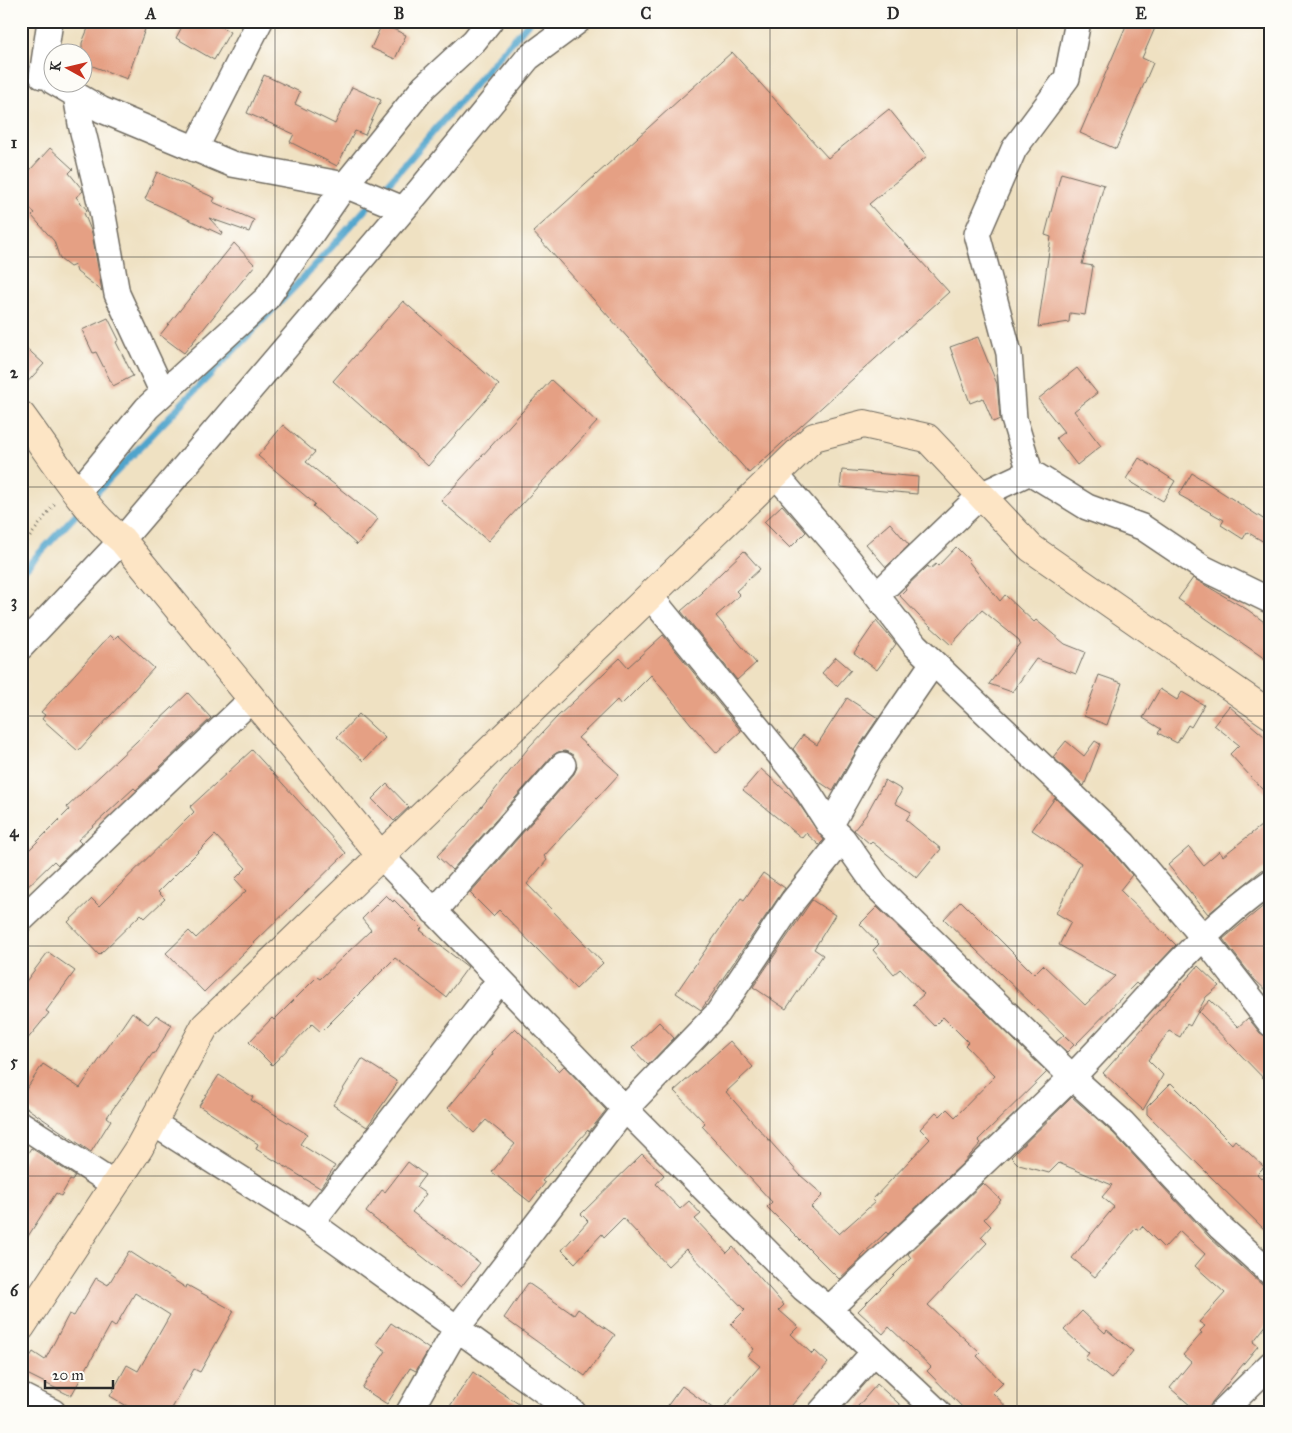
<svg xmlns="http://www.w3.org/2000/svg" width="1292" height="1433" viewBox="0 0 1292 1433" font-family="'IM FELL Great Primer',serif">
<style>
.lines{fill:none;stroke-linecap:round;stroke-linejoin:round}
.stream{stroke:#50a4cc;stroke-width:7}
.building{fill:#e5a084}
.street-casing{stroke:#706b60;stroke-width:28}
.secondary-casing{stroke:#706b60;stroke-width:30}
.path{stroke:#706b60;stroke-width:3;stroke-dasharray:1 4;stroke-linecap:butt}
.street{stroke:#fff;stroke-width:25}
.secondary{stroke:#fde5c5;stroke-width:28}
.grid{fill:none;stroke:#2b2b2b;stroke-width:1;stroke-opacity:0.55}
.neatline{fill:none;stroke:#2b2b2b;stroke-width:2}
.grid-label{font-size:16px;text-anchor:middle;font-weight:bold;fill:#2b2b2b}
</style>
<rect width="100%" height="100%" fill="#fdfcf7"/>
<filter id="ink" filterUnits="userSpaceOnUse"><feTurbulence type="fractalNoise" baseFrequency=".02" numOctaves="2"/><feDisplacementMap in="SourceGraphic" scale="10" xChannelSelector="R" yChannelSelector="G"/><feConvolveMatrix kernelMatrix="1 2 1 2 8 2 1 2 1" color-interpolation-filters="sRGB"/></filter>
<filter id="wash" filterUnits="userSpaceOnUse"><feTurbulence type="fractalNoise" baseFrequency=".0096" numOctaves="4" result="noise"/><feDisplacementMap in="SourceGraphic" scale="20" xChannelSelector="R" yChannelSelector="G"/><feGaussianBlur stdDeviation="1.12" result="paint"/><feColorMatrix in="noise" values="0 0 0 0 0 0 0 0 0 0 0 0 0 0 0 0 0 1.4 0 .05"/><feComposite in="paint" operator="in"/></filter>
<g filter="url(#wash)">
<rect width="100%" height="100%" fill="#efe1c2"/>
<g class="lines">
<path class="stream" d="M379,194L530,21
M90,499L309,272L372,202
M21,573L83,507"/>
</g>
<g id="blocks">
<path class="building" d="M91,21H148L127,79L82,62V43Z
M185,21H212L230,32L214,60L176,38Z
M1128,21H1158L1142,58L1153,63L1116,149L1080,133Z
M382,24L406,35L395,59L371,48Z
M732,52L828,158L889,109L927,156L869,204L949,292L749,473L533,232Z
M264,75L300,92L295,104L335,124L352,87L381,100L365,135L355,131L337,166L290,142L294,134L247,113Z
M50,148L73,169L69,173L82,189L83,191L76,197L87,210L84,213L92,233L102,291L77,272L75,265L70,267L60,259L54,241L32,216L35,213L21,201V180Z
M157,172L215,198L213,202L254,220L249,232L209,218L223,233L222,235L145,199Z
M1061,173L1104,185L1082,264L1093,266L1085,315L1070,313L1069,322L1038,327L1051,237L1045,235Z
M234,243L255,265L184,353L160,335Z
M403,301L499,385L428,466L333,381Z
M108,318L119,340L116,342L133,376L113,386L96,352L93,353L82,330Z
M978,337L997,384L1000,419L993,422L983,398L970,403L950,347Z
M21,343L44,364L21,389Z
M1077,368L1097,393L1074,411L1101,446L1077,465L1056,438L1064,432L1038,399Z
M551,380L597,422L488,541L441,501Z
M283,425L315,452L306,462L378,519L357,545L313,506L315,504L258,456Z
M1139,458L1175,481L1163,501L1126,479Z
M842,470L918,477L917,494L840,487Z
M1192,473L1271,524V546L1247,532L1243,539L1221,525L1224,520L1179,495Z
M782,505L806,532L790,548L764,522Z
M890,523L909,545L886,567L866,544Z
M956,547L970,561L969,562L1000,601L1005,595L1034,622L1036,620L1065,644L1085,652L1076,674L1036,659L1012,692L989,684L1020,643L1019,640L982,610L951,645L919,616L900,596L906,590L905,588L928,566L930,569L936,564L938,566Z
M744,551L760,569L736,591L740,595L716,616L756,663L737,680L681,611L702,593L701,592Z
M1193,578L1248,610L1271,627V663L1178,599Z
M876,621L896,644L877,670L854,653Z
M110,635L114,639L118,635L154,668L78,751L42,719L45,715L41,712Z
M663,635L741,731L717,753L691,724L651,675L621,705L617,700L578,738L619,774L544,856L547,860L527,884L603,963L576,989L499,910L493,916L470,893L574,774L577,767L573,755L565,751L558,752L552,756L452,870L437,856L466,826L530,746L557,717L620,658L628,667Z
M836,657L851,670L837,686L822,673Z
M1099,675L1122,683L1107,725L1084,716Z
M1160,689L1177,700L1182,692L1204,705L1191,727L1188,725L1177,743L1158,733L1161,729L1143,718Z
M188,693L211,718L136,790L134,788L78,840L81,843L58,865L54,861L21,893V858L69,810L67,807Z
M847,698L878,718L858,748L833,791L818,781L793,749L803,735L817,745Z
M1229,706L1271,742V799L1230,754L1239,745L1214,725Z
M359,714L385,738L363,761L337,737Z
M1066,741L1084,756L1095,741L1100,744L1084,786L1053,757Z
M252,750L346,853L204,992L166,953L189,931L196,938L246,891L235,879L246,868L215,835L158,892L165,899L145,918L141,914L99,955L68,922L92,899L99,906L194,812L190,807Z
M761,769L797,801L824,840L819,845L806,833L802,838L743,790Z
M885,780L902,790L895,803L911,812L906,820L941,849L917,878L872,842L870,844L854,830L866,815Z
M387,784L409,807L394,821L372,799Z
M1055,798L1114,854L1132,875L1120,890L1176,945L1138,985L1136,983L1075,1045L1065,1036L1074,1045L1067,1052L1056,1042L1064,1035L944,919L961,901L1034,974L1043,965L1085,1005L1115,976L1059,945L1071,922L1056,913L1081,863L1032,830Z
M1271,818V868L1262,870L1208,914L1168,865L1189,847L1203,865L1219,851L1223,856Z
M763,873L785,888L701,1010L676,993L741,898L744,900Z
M386,895L393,902L394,900L422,928L420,930L468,967L446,997L395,958L321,1032L312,1024L272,1065L249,1042L272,1018L274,1020L317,977L320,979L371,930L362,919Z
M812,900L835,915L814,949L823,955L786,1009L753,987Z
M1271,900V995L1254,979L1223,939Z
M877,907L1047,1072L978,1140L981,1143L962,1164L888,1234L886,1232L861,1256L862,1258L839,1279L767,1207L772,1202L702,1126L705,1123L674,1091L730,1041L753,1067L726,1092L800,1175L823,1195L811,1207L839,1234L875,1202L872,1200L930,1139L920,1129L936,1112L940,1116L947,1109L955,1117L995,1076L965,1045L968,1042L943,1017L934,1026L913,1004L924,994L900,969L894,974L873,950L879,944L860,924Z
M48,952L75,971L46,1011L49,1013L21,1047V988Z
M1198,966L1219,986L1206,997L1190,1026L1187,1024L1180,1037L1169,1031L1148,1060L1163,1075L1143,1110L1103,1073Z
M1210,1000L1238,1027L1248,1018L1260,1033L1271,1038V1086L1199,1012Z
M132,1012L148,1024L156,1015L172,1025L154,1054L153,1053L107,1117L111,1120L91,1152L21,1104V1097L43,1064L80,1088Z
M659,1022L674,1038L648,1065L632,1048Z
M515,1028L559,1071L564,1066L606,1110L589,1132L588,1130L542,1181L545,1183L530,1202L492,1172L515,1144L486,1120L474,1133L448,1108L493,1054L492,1052Z
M362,1059L398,1082L367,1127L333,1105Z
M219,1075L253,1097L251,1100L307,1134L300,1144L335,1166L320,1188L256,1149L258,1144L199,1106Z
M1171,1083L1232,1144L1235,1140L1264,1167L1257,1174L1271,1188V1236L1147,1114V1107Z
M1072,1097L1113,1133L1210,1238L1261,1284L1271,1287V1319L1253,1342L1258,1346L1212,1402L1208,1412H1198L1170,1388L1191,1362L1183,1355L1202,1333L1200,1331L1205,1326L1199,1322L1225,1293L1195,1266L1205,1254L1180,1231L1164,1248L1142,1226L1139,1230L1136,1228L1095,1277L1072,1258L1114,1207L1102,1197L1112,1185L1059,1163L1049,1173L1019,1165L1011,1157Z
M31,1148L75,1176L72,1181L70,1180L61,1196L56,1193L21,1247V1164Z
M642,1154L664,1175L656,1184L680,1209L689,1201L701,1214L695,1219L727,1253L733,1247L784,1305L779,1310L798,1327L791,1334L812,1354L815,1351L828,1363L786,1412H720L760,1366L748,1356L754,1349L731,1324L745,1310L686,1249L668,1266L623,1218L604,1237L602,1234L575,1263L562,1250L588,1221L581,1214Z
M408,1162L425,1175L416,1187L426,1194L412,1212L480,1263L461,1287L366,1212L382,1190L385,1192Z
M983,1183L1001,1200L984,1219L991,1226L981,1237L987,1243L928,1305L980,1353L977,1356L1003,1383L993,1393L1011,1412H967L927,1371L931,1367L889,1327L883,1334L858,1311L911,1258L908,1254Z
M129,1251L186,1288L187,1285L234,1311L200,1372L194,1369L170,1412H137L110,1396L127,1365L138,1371L170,1315L135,1293L115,1327L111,1324L71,1396L21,1371L33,1352L45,1360L69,1314L74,1316L96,1278L108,1285Z
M528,1283L574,1315L578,1309L615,1335L585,1376L504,1318Z
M1082,1311L1105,1333L1107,1330L1133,1351L1111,1379L1085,1358L1089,1353L1064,1330Z
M391,1323L429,1349L416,1371L410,1368L387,1404L362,1388L386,1351L376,1344Z
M473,1372L499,1391L531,1412H446Z
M877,1384L908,1412H853Z
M682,1386L718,1412H663Z"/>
</g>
</g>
<g filter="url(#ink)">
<use href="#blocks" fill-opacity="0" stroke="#706b60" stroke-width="1"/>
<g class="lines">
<defs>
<path id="street" d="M42,76L50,21
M54,82L102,110L232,164L345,185L403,209
M76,95L81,124L102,210L117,294L163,393
M195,149L260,21
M1030,472L1014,419L1009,353L977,234L1014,149L1067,78L1078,21
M776,475L849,560L915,645L1124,844L1203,937L1271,1024
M78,492L147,408L267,298L345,185L424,87L474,41L490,21
M877,595L981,495L1030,472L1087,507L1142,527L1203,568L1271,601
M650,596L801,781L830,826L843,839L877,887L1072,1077L1123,1123L1220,1227L1271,1273
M21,647L122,540L420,190L528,58L578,21
M830,826L870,755L933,663
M381,856L625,1109L803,1288L829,1309L938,1412
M434,912L563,765
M21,920L252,699
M153,1123L311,1223L573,1412
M21,1124L115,1185
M311,1223L500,980
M829,1309C910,1232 992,1156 1071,1078C1137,1012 1193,935 1271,882
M21,1396L53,1412
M409,1412L457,1328L625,1109L718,1013L793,901L843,839
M821,1412L874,1352
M1222,1412L1271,1364"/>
<path id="secondary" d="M21,415C50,454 84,511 122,540L381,856
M21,1327L139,1148L205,1026L814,437L864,424L927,438L1031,548L1271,715"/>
</defs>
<use href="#street" class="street-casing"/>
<use href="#secondary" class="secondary-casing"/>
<path class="path" d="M21,549L55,503"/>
<use href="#street" class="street"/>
<use href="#secondary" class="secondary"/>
</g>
</g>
<path class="grid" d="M275,21V1412M522,21V1412M770,21V1412M1017,21V1412M21,257H1271M21,487H1271M21,716H1271M21,946H1271M21,1176H1271"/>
<rect width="1292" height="1433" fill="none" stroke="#fdfcf7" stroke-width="55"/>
<g transform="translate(68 68) rotate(278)"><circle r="24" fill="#fdfcf7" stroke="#a9a8a5"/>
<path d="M0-4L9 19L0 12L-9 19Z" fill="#c8321e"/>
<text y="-8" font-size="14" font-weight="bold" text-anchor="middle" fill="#2b2b2b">K</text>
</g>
<path d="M45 1380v8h68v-8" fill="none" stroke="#2b2b2b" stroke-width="2.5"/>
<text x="52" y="1380" font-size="15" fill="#2b2b2b" stroke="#fdfcf7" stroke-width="4" paint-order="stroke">20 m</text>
<rect x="28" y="28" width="1236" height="1378" class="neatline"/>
<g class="grid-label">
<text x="151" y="19">A</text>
<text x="399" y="19">B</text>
<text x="646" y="19">C</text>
<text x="893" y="19">D</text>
<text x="1141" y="19">E</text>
<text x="14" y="148">1</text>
<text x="14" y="378">2</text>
<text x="14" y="607">3</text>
<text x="14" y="837">4</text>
<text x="14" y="1067">5</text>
<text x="14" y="1296">6</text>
</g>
</svg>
